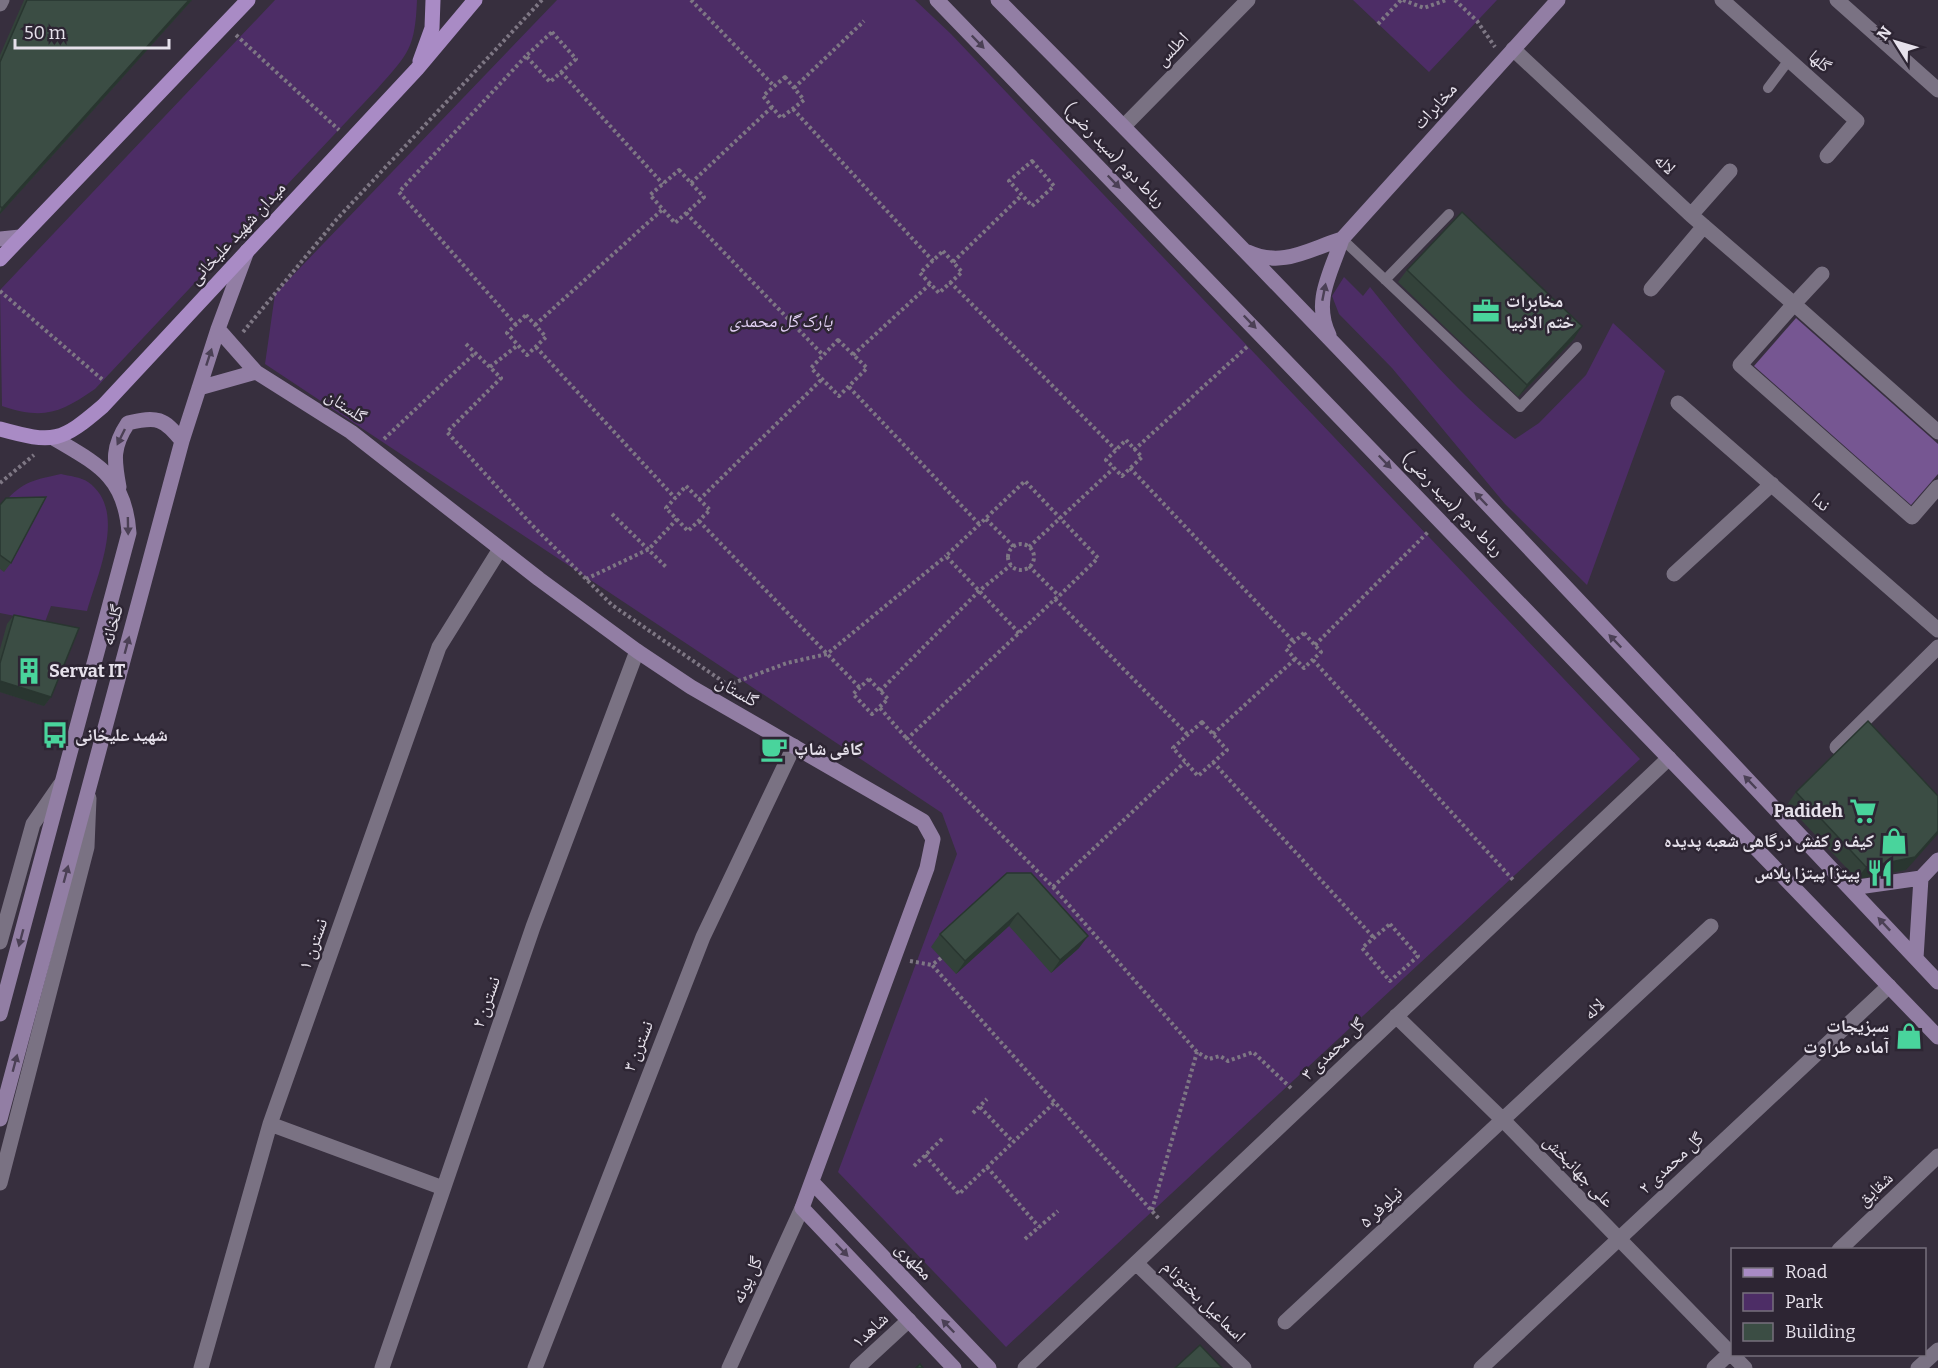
<svg xmlns="http://www.w3.org/2000/svg" width="1938" height="1368" viewBox="0 0 1938 1368" font-family="Bitter,'Noto Naskh Arabic',serif">
<style>
.green{fill:#4d2d66}
.forest{fill:#765692}
.lines{fill:none;stroke-linecap:round;stroke-linejoin:round}
.path{stroke:#7e7784;stroke-width:4;stroke-dasharray:3 3;stroke-linecap:butt}
.lane{stroke:#7a7283;stroke-width:10}
.street{stroke:#7a7283;stroke-width:15}
.secondary{stroke:#927ea4;stroke-width:15}
.primary{stroke:#a98bc5;stroke-width:15}
.wall{fill:#33423a}
.shaded-wall{fill:#293630}
.building{fill:#3b4d44;stroke:#293630;stroke-width:1.5}
.oneway{fill:#4b4055}
.labels{text-anchor:middle;dominant-baseline:central;stroke-width:5;stroke-linejoin:round;paint-order:stroke}
.street-label{font-size:18px;fill:#e6e1eb;stroke:#2d2533}
.poi-label{font-size:18px;font-weight:bold;fill:#e6e1eb;stroke:#2d2533;text-anchor:start}
.park-label{font-size:18px;font-style:italic;fill:#e2d0f4;stroke:#2d2533}
</style>
<rect width="100%" height="100%" fill="#372f3e"/>
<path class="green" d="M275,0H417C415,48 409,53 378,88L95,389C60,413 44,420 2,406L0,290Z
M557,0H915L951,34L1640,759L1006,1347L838,1172L957,854L942,813L265,364L275,294Z
M1353,0H1497L1429,72Z
M1344,277L1363,296L1370,287C1414,342 1460,396 1515,439L1539,423L1586,375L1613,323L1665,371L1587,585L1505,504L1392,368L1339,314L1332,296Z
M61,474C69,476 81,477 88,482C128,510 97,575 87,611L51,606L45,622L0,613V507C22,482 29,481 61,474Z"/>
<path class="forest" d="M1796,318L1938,444V474L1911,505L1754,366Z"/>
<g class="lines">
<path class="path" d="M691,0L774,86
M1403,0L1424,8L1446,0
M1455,0L1477,21L1495,47
M1378,24L1401,0
M552,32L576,59L550,82L526,56Z
M236,35L339,130
M561,72L663,184
M785,77L804,100L781,118L763,96Z
M794,88L864,21
M793,109L933,261
M1032,161L1054,186L1032,206L1009,181Z
M679,170L704,197L675,223L650,195Z
M691,183L772,107
M686,213L823,355
M943,251L962,272L939,293L920,273Z
M953,262L1022,195
M950,282L1116,450
M0,291L104,381
M526,315L546,337L527,355L507,333Z
M516,325L399,192L526,56
M535,325L663,209
M243,332L337,219L542,0
M838,340L867,368L839,396L811,368Z
M466,344L501,378L447,432L532,525L612,605L728,685L787,663L827,654L946,556
M536,347L675,498
M853,355L930,284
M490,367L518,345
M849,387L979,524
M384,439L475,353
M1126,440L1142,457L1122,476L1106,460Z
M1134,450L1249,345
M1130,468L1294,642
M0,483L34,455
M686,486L710,510L688,531L666,508Z
M699,500L822,379
M612,514L666,567
M986,519L1013,546
M699,521L860,688
M1008 557a13 13 0 1 1 26 0a13 13 0 1 1-26 0Z
M1029,547L1114,468
M1029,566L1059,596
M586,579L649,549L677,519
M1055,599L1188,735
M1019,633L946,556L1025,481L1098,558L1059,596L1055,599L907,739L1053,887L1197,1052L1209,1059L1220,1056L1228,1061L1253,1052L1293,1090
M1304,633L1321,652L1304,668L1286,649Z
M1315,645L1429,531
M1313,660L1514,881
M869,679L888,699L872,714L853,694Z
M880,691L979,591L1011,565
M880,708L907,739
M1202,722L1227,750L1198,776L1173,748Z
M1213,734L1295,659
M1213,762L1374,938
M1053,887L1185,762
M1390,924L1418,956L1390,981L1362,948Z
M941,958L932,965L1160,1220
M910,961L932,965
M980,1107L1013,1142
M973,1113L987,1099
M925,1155L959,1194L1055,1102
M914,1166L944,1137
M987,1167L1039,1227
M1152,1210L1197,1052
M1025,1239L1058,1211"/>
<path class="lane" d="M1768,88L1789,60
M1342,239L1520,407L1577,347
M1385,280L1449,214"/>
<path class="street" d="M1722,0L1857,121L1827,156
M1837,0L1938,90
M0,4L2,0
M1513,49L1691,215L1794,304L1822,274
M1124,126L1248,0
M1691,215L1730,171
M1651,289L1704,226
M1678,403L1938,630
M1938,432L1794,304L1740,365L1912,517L1938,487
M1674,574L1772,484
M1837,747L1938,647
M0,942L33,824L60,785
M1396,1016L1504,1121L1745,1368
M270,1124L443,1188
M0,1183L87,847L89,798
M1839,1250L1938,1156
M1136,1263L1244,1368
M1285,1322L1711,926
M201,1368L270,1124L439,647L500,549
M382,1368L533,927L637,651
M535,1368L703,937L794,746
M729,1368L802,1208
M857,1368L909,1320
M1025,1368L1669,758
M1481,1368L1889,986
M1714,1368L1732,1351
M1918,1368L1938,1350"/>
<path class="secondary" d="M937,0L1938,1037
M998,0C1318,320 1627,652 1938,982
M0,239L20,237
M1248,252C1283,268 1309,249 1342,239
M218,329L256,372L351,432L539,579L637,651L691,687L923,821L933,839L927,868L802,1208L954,1368
M1329,335C1312,301 1332,271 1342,239L1558,0
M199,388L256,372
M119,487C114,460 112,447 128,423C157,416 164,418 182,441
M1921,878L1938,860
M1851,888L1921,878
M1916,958L1921,878
M0,1014L129,533C125,477 99,465 55,439
M0,1119L182,441L218,329L247,251
M812,1182L989,1368"/>
<path class="primary" d="M420,61L432,28L433,0
M0,259L248,0
M0,429C54,444 61,442 103,406L417,69L475,0"/>
</g>
<path class="wall" d="M24,0H192L0,214V55Z
M1407,270L1574,339L1518,397L1398,282Z
M0,505L11,563L4,572L0,569Z
M14,615L51,697L44,706L0,692V649L7,624Z
M1796,792L1906,870L1857,879L1787,805Z
M1007,873L1079,948L1051,973L1009,926L956,974L931,947L940,934Z"/>
<path class="shaded-wall" d="M189,0H192L0,214V212L2,208Z
M1582,326L1574,339L1518,397L1527,385Z
M0,681L51,697L44,706L0,692Z
M1938,831V834L1906,870L1857,879L1866,867Z
M1018,913L1009,926L956,974L965,961Z
M1088,936L1079,948L1051,973L1060,960Z"/>
<path class="building" d="M27,0H189L2,208L0,206V62Z
M1462,212L1582,326L1527,385L1407,270Z
M46,497L11,563L0,555V505L6,498Z
M14,615L79,628L51,697L0,681V663Z
M1868,721L1938,796V831L1915,857L1866,867L1796,792Z
M1007,873H1031L1088,936L1060,960L1018,913L965,961L940,934Z
M1200,1345L1222,1368H1175Z
M920,1364L923,1368H916Z"/>
<defs><path id="oneway-solid" d="M-6-.8H1V-3.2L6.5 0L1 3.2V.8H-6Z" transform="scale(1.5)"/></defs>
<g class="oneway">
<use href="#oneway-solid" transform="translate(978 42) rotate(46)"/>
<use href="#oneway-solid" transform="translate(1114 182) rotate(46)"/>
<use href="#oneway-solid" transform="translate(1324 292) rotate(-79)"/>
<use href="#oneway-solid" transform="translate(1250 322) rotate(46)"/>
<use href="#oneway-solid" transform="translate(209 357) rotate(-72)"/>
<use href="#oneway-solid" transform="translate(121 437) rotate(116)"/>
<use href="#oneway-solid" transform="translate(1385 462) rotate(46)"/>
<use href="#oneway-solid" transform="translate(1481 499) rotate(-134)"/>
<use href="#oneway-solid" transform="translate(128 526) rotate(89)"/>
<use href="#oneway-solid" transform="translate(1615 641) rotate(-134)"/>
<use href="#oneway-solid" transform="translate(127 645) rotate(-75)"/>
<use href="#oneway-solid" transform="translate(1750 782) rotate(-134)"/>
<use href="#oneway-solid" transform="translate(66 874) rotate(-75)"/>
<use href="#oneway-solid" transform="translate(1884 924) rotate(-133)"/>
<use href="#oneway-solid" transform="translate(21 938) rotate(105)"/>
<use href="#oneway-solid" transform="translate(15 1063) rotate(-75)"/>
<use href="#oneway-solid" transform="translate(842 1250) rotate(46)"/>
<use href="#oneway-solid" transform="translate(948 1326) rotate(-134)"/>
</g>
<defs>
<symbol id="office-bare" viewBox="-9 -9 18 18"><path d="M-6-3h4V-5.5h4V-3h4V5H-6ZM-1-4.5V-3h2v-1.5ZM-6 0V1H6V0Z" fill="#49d49c" stroke="#2d2533" stroke-width="2.5" paint-order="stroke"/></symbol>
<symbol id="building-bare" viewBox="-9 -9 18 18"><path d="M-4-6H4V6H1V3H-1V6H-4ZM-2.5-4.3h1.7v1.8h-1.7ZM.8-4.3h1.7v1.8H.8ZM-2.5-1h1.7V.8h-1.7ZM.8-1h1.7V.8H.8Z" fill="#49d49c" stroke="#2d2533" stroke-width="2.5" paint-order="stroke"/></symbol>
<symbol id="bus-bare" viewBox="-9 -9 18 18"><path d="M-5-6H5V4H4V6H2V4H-2V6H-4V4H-5ZM-3.5-4V0h7V-4ZM-3.5 1.2v1.5H-2V1.2ZM2 1.2v1.5H3.5V1.2Z" fill="#49d49c" stroke="#2d2533" stroke-width="2.5" paint-order="stroke"/></symbol>
<symbol id="cafe-bare" viewBox="-9 -9 18 18"><path d="M-5.5-4.5H6V0H3Q3 3.5 0 3.5H-2.5Q-5.5 3.5-5.5 0ZM3-3.2v2h1.7v-2ZM-6 4.5H4V6H-6Z" fill="#49d49c" stroke="#2d2533" stroke-width="2.5" paint-order="stroke"/></symbol>
<symbol id="supermarket-bare" viewBox="-9 -9 18 18"><path d="M-6-5.5h2.5l.6 2H6L4.5 2H-2.5L-4.4-4H-6ZM-1.5 3.2a1.3 1.3 0 1 0 .1 0ZM3 3.2a1.3 1.3 0 1 0 .1 0Z" fill="#49d49c" stroke="#2d2533" stroke-width="2.5" paint-order="stroke"/></symbol>
<symbol id="shop-bare" viewBox="-9 -9 18 18"><path d="M-5-2.5h2.3a2.7 3.5 0 0 1 5.4 0H5L5.5 6h-11ZM-1.5-2.5h3a1.5 2.3 0 0 0-3 0Z" fill="#49d49c" stroke="#2d2533" stroke-width="2.5" paint-order="stroke"/></symbol>
<symbol id="restaurant-bare" viewBox="-9 -9 18 18"><path d="M-5-6h1v4h1v-4h1v4h1v-4h1v5L-1.5 .5V6h-2V.5L-5-1ZM5-6V6H3V1.5H1.5Q1.5-4 5-6Z" fill="#49d49c" stroke="#2d2533" stroke-width="2.5" paint-order="stroke"/></symbol>
</defs>
<g fill-rule="evenodd">
<use href="#office-bare" x="1467" y="292" width="38" height="38"/>
<use href="#building-bare" x="10" y="652" width="38" height="38"/>
<use href="#bus-bare" x="36" y="716" width="38" height="38"/>
<use href="#cafe-bare" x="755" y="730" width="38" height="38"/>
<use href="#supermarket-bare" x="1844" y="792" width="38" height="38"/>
<use href="#shop-bare" x="1875" y="822" width="38" height="38"/>
<use href="#restaurant-bare" x="1861" y="854" width="38" height="38"/>
<use href="#shop-bare" x="1890" y="1017" width="38" height="38"/>
</g>
<g class="labels">
<g class="street-label">
<text transform="translate(1172 49) rotate(-46)">اطلس</text>
<text transform="translate(1820 61) rotate(42)">گلها</text>
<text transform="translate(1435 106) rotate(-48)">مخابرات</text>
<text transform="translate(1115 155) rotate(46)">رباط دوم (سید رضی)</text>
<text transform="translate(1665 164) rotate(43)">لاله</text>
<text transform="translate(237 233) rotate(-47)">میدان شهید علیخانی</text>
<text transform="translate(346 406) rotate(34)">گلستان</text>
<text transform="translate(1821 502) rotate(41)">ندا</text>
<text transform="translate(1453 504) rotate(46)">رباط دوم (سید رضی)</text>
<text transform="translate(112 625) rotate(-75)">گلخانه</text>
<text transform="translate(737 691) rotate(30)">گلستان</text>
<text transform="translate(313 944) rotate(-70)">نسترن ۱</text>
<text transform="translate(486 1002) rotate(-71)">نسترن ۲</text>
<text transform="translate(1594 1009) rotate(-43)">لاله</text>
<text transform="translate(638 1046) rotate(-68)">نسترن ۳</text>
<text transform="translate(1333 1049) rotate(-44)">گل محمدی ۳</text>
<text transform="translate(1671 1163) rotate(-43)">گل محمدی ۲</text>
<text transform="translate(1579 1171) rotate(46)">علی جهانبخش</text>
<text transform="translate(1875 1189) rotate(-43)">شقایق</text>
<text transform="translate(1381 1207) rotate(-43)">نیلوفر ۵</text>
<text transform="translate(914 1261) rotate(46)">مطهری</text>
<text transform="translate(747 1280) rotate(-65)">گل پونه</text>
<text transform="translate(1204 1301) rotate(44)">اسماعیل بختونام</text>
<text transform="translate(870 1330) rotate(-43)">شاهد۱</text>
</g>
<g class="poi-label">
<text x="1506" y="301">مخابرات<tspan x="1506" dy="21">ختم الانبیا</tspan></text>
<text x="49" y="671">Servat IT</text>
<text x="75" y="735">شهید علیخانی</text>
<text x="794" y="749">کافی شاپ</text>
<text x="1843" y="811" text-anchor="end">Padideh</text>
<text x="1874" y="841" text-anchor="end">کیف و کفش درگاهی شعبه پدیده</text>
<text x="1860" y="873" text-anchor="end">پیتزا پیتزا پلاس</text>
<text x="1889" y="1026" text-anchor="end">سبزیجات<tspan x="1889" dy="21">آماده طراوت</tspan></text>
</g>
<g class="park-label">
<text x="781" y="321">پارک گل محمدی</text>
</g>
</g>
<rect x="1731" y="1248" width="195" height="108" fill="#2d2533" stroke="#77707d" stroke-width="1.5"/>
<rect x="1743" y="1268" width="30" height="9" fill="#a98bc5" stroke="#77707d" stroke-width="1.5"/>
<text x="1785" y="1278" font-size="18" fill="#e6e1eb">Road</text>
<rect x="1743" y="1293" width="30" height="18" fill="#4d2d66" stroke="#77707d" stroke-width="1.5"/>
<text x="1785" y="1308" font-size="18" fill="#e6e1eb">Park</text>
<rect x="1743" y="1323" width="30" height="18" fill="#3b4d44" stroke="#77707d" stroke-width="1.5"/>
<text x="1785" y="1338" font-size="18" fill="#e6e1eb">Building</text>
<g transform="translate(1896 42) rotate(307)" stroke="#2d2533" stroke-width="4.5" paint-order="stroke">
<path d="M0-4.5L10 22L0 15L-10 22Z" fill="#e6e1eb"/>
<text y="-9" font-size="16" font-weight="bold" text-anchor="middle" fill="#e6e1eb">N</text>
</g>
<path d="M15 39v9h154v-9" fill="none" stroke="#e6e1eb" stroke-width="3"/>
<text x="24" y="39" font-size="18" fill="#e6e1eb" stroke="#2d2533" stroke-width="4.5" paint-order="stroke">50 m</text>
</svg>
